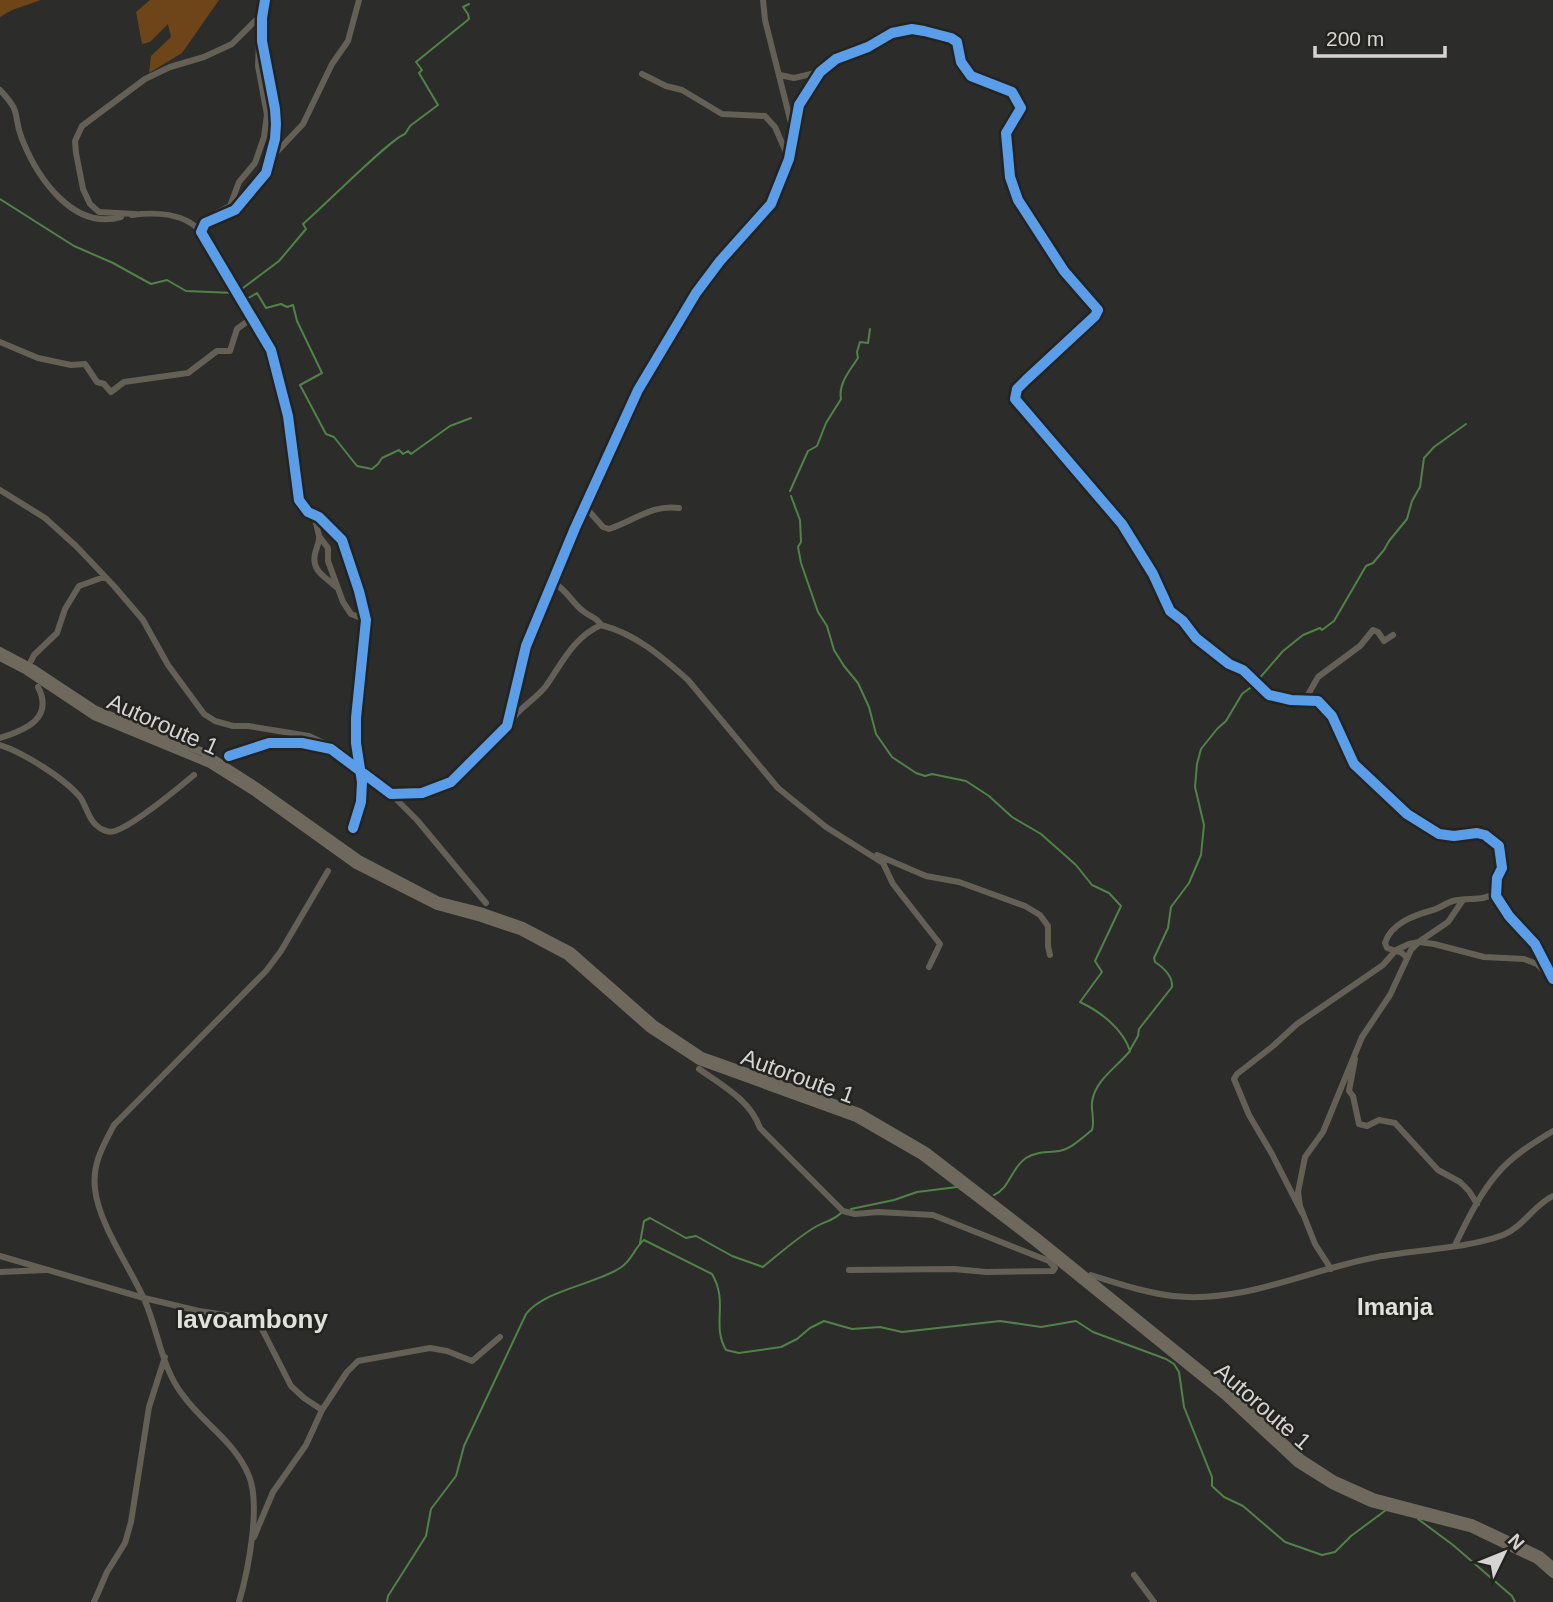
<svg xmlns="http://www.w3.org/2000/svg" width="1553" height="1602" viewBox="0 0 1553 1602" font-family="Arial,sans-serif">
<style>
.forest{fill:#6e4518}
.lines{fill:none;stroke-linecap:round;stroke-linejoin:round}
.stream{stroke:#4f8347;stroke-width:2}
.minor{stroke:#656056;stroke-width:6}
.major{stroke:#6f695d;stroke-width:8}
.cycleway-casing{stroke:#232320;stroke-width:15}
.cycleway{stroke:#5a9eea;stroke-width:10}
.labels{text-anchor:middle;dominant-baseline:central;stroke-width:5;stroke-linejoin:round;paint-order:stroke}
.street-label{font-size:23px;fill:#d5d4d2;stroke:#232320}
.neighbourhood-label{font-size:24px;font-weight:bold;fill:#e1e1dc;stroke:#232320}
.quarter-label{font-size:26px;font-weight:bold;fill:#e1e1dc;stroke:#232320}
</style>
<rect width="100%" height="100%" fill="#2c2c2a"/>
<path class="forest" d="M0,0H41L12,10L0,17Z
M150,0H219L182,53L149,73L151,56L171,37L168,24L150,42L142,44L136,12Z"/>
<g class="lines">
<path class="stream" d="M0,199L74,246L113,263L151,284L167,280L186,291L234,293
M239,291L279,261L306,229L303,224C320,210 392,137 405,134L410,126L438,105L419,73L422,70L416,62L469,19L468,14L463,7L469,4
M245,300L257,293L266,308L281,304L287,307L293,305L297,321L322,373L300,385L326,434L334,437L357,466L372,469L378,464L382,458L399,450L403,454L408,451L411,454L450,426L471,418
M790,491L808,451L817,446L826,423L841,399C838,384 850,370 858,358L857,352L860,342L868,343L870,329
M791,496L800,520L801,542L798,547L801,563L818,612L827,626L834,650L844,666L858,683L869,707L876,734L892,757L916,773L925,776L932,774L966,781L989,796L1012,817L1041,834L1076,865L1092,885L1109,893L1121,906L1095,961L1102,972L1080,1002C1101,1012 1123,1029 1130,1051C1117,1067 1095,1080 1092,1102C1091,1112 1095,1121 1092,1130C1082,1138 1071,1149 1059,1151C1047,1153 1037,1151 1026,1158C1011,1168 1010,1188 994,1195
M1258,680L1283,651L1303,635L1320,628L1322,630L1334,621L1366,566L1373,563L1384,550L1389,541L1407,519L1412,501L1420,487L1424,458L1434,447L1466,424
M1130,1050L1138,1036L1139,1029L1172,987C1173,976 1164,968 1155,962L1154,958L1168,928L1171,907L1189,883L1201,855L1204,825L1195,787L1197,764L1201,749L1217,729L1226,721L1242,694L1254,685
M851,1209L894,1200L917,1192L957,1187
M640,1243L644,1221L650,1218L686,1238L696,1236L732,1256L763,1267C779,1254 799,1236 817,1226C826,1221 835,1220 842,1212
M1418,1519L1453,1545L1512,1596L1515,1602
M387,1602L388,1596L426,1536L431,1509L456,1476L464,1446L526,1314C545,1290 593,1285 620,1268C632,1261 634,1248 644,1240L712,1274C729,1303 711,1324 726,1350L739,1353L781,1347L797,1339L810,1328L824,1321L852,1329L880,1327L902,1332L1000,1321L1041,1327L1076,1321L1093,1332L1166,1359L1174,1364L1179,1372L1184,1407L1212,1477V1486L1224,1497L1243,1506L1285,1542L1322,1555L1335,1552L1351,1536L1386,1510"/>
<path class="minor" d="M265,0L262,18V41L275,109L276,124L275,139L266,173L235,210L205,223L201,232L271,350L288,416L299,500L308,512L319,517L342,540L359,591L366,620L356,718V743L362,782L361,802L353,828
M763,0L765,20L793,131
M642,74L666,86L682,90L722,114L765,116L775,127L789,159
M780,75L794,78L820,72
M0,90C23,114 12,114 22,139C37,177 73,231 121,217
M271,158L303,124L332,64L348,41L359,0
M135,214L99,212L90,204L83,189L76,153L75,141L82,126L145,79L170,67L204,57L232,44L262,14
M132,215C155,212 185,213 201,232
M208,218L230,206L239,182L255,163L264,137L267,115L258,66L259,40
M0,342L38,358L71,365L85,364L97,382L104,384L111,392L124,382L188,373L217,351H230L237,329L252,318
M0,490L45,518L76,546L114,586L143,620L168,665L204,714L215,721L233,726H248L309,736L334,748
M583,510H588L603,527L609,529C634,521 652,504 679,508
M314,514L319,536L328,548V561L343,602L351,614L366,620
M319,538C319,544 316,548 315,554C311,571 326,577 336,587
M554,583C567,590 572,603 583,611C590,617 597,617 601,625C636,634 661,656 688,680L778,788L826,827L883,863L893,884L940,944L929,967
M31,661L34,655L57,633L65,609L79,586L104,577
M1305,700L1318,677L1360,646L1373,630L1378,632L1384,641L1393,635
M510,722C520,707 536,699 546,686C562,663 574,637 601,625
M0,738C26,730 54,718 38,687
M0,745C23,752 65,779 80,797C86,805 88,818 96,825C101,830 109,833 115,831C136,824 176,790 194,775
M229,756L269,743H302L331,749L391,794L422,793L451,782L507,726L526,646L575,528L638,390L696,293L720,261L771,204L789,159L799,105L820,72L836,59L868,47L892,33L912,29L924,31L951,38L957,42L961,62L971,76L1012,92L1021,108L1006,133L1010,177L1018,200L1064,271L1098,310L1095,316L1026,380L1017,389L1015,399L1122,524L1153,574L1170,611L1183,621L1196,638L1229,664L1243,670L1269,695L1291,700L1318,701L1332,716L1354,764L1407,814L1439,834L1454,836L1477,833L1485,835L1499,846L1502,868L1497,878L1496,896L1509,916L1535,944L1553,979
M391,794L417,820L486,903
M877,855L926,876L959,882L1025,906L1040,915L1048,926V946L1050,955
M1407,958L1402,953L1387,948L1385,943C1391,923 1415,915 1433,910C1440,908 1446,903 1453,901C1468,897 1484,902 1496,892
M1355,1059L1349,1091L1353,1096L1359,1124L1367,1126L1379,1120L1395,1123L1438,1170L1460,1182L1469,1191L1477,1204
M699,1069C723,1086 750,1100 760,1128L843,1211L855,1214L878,1212L933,1215L1049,1261L1055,1268L1053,1271L986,1272L954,1269L849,1270
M1302,1213L1272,1154L1249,1115L1234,1079L1237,1074L1273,1046L1297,1024L1383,965L1396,950L1409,944L1419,942L1434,944L1484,957L1524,959L1537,964L1551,978
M1455,1245C1467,1221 1479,1195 1497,1174C1512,1156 1533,1143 1553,1131
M0,1256L144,1298L199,1311L246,1318L261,1327L291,1386L304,1398L322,1410L306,1445L273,1492L254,1537
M1331,1269L1315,1244L1300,1206L1298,1192L1305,1157L1323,1132L1362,1037L1390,995L1411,950L1420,941L1448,922L1463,900
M0,1272L46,1270
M1091,1275C1117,1283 1146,1293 1173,1296C1244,1304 1310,1269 1377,1257C1413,1250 1470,1248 1503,1235C1523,1227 1534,1205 1553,1196
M322,1410L347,1372L358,1361L430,1348L447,1351L472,1361L500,1337
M1134,1575L1154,1602
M94,1602L107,1572L125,1543L131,1522L149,1407L165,1357
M239,1602C248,1571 261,1506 249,1476C235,1441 203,1424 182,1394C162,1368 158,1331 145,1301C130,1267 99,1225 95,1189C92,1164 103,1146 114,1125L266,971L281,951L328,871"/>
<path class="major" d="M0,651L34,669L96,710L203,752L256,786L359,859L439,901L483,912L523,926L571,951L654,1024L702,1056L859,1112L926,1151L1036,1236L1229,1392L1301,1458L1335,1480L1373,1497L1472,1523L1540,1555L1553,1566
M0,657L25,670L94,716L210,764L253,791L356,865L437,906L481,918L520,931L567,956L650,1029L699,1061L856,1118L922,1156L1032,1240L1226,1397L1297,1463L1332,1485L1371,1503L1470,1528L1537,1560L1553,1574"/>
<defs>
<path id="cycleway" d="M265,0L262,18V41L275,109L276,124L275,139L266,173L235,210L205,223L201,232L271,350L288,416L299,500L308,512L319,517L342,540L359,591L366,620L356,718V743L362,782L361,802L353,828
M229,756L269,743H302L331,749L391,794L422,793L451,782L507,726L526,646L575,528L638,390L696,293L720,261L771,204L789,159L799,105L820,72L836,59L868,47L892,33L912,29L924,31L951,38L957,42L961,62L971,76L1012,92L1021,108L1006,133L1010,177L1018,200L1064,271L1098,310L1095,316L1026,380L1017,389L1015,399L1122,524L1153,574L1170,611L1183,621L1196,638L1229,664L1243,670L1269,695L1291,700L1318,701L1332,716L1354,764L1407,814L1439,834L1454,836L1477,833L1485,835L1499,846L1502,868L1497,878L1496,896L1509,916L1535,944L1553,979"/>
</defs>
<use href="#cycleway" class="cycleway-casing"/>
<use href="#cycleway" class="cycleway"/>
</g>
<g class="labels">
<g class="street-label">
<text transform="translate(163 724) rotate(24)">Autoroute 1</text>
<text transform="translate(798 1076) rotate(20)">Autoroute 1</text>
<text transform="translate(1263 1406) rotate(41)">Autoroute 1</text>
</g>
<g class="neighbourhood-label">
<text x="1395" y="1306">Imanja</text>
</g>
<g class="quarter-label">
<text x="252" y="1319">Iavoambony</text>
</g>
</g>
<g transform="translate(1504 1553) rotate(47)" stroke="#232320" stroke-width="5" paint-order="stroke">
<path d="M0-5L12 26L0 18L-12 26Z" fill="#d5d4d2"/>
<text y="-10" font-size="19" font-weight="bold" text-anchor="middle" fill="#d5d4d2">N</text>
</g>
<path d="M1315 46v10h130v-10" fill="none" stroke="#d5d4d2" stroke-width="3.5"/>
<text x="1326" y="46" font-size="21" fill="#d5d4d2" stroke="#232320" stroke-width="5" paint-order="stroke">200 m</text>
</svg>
